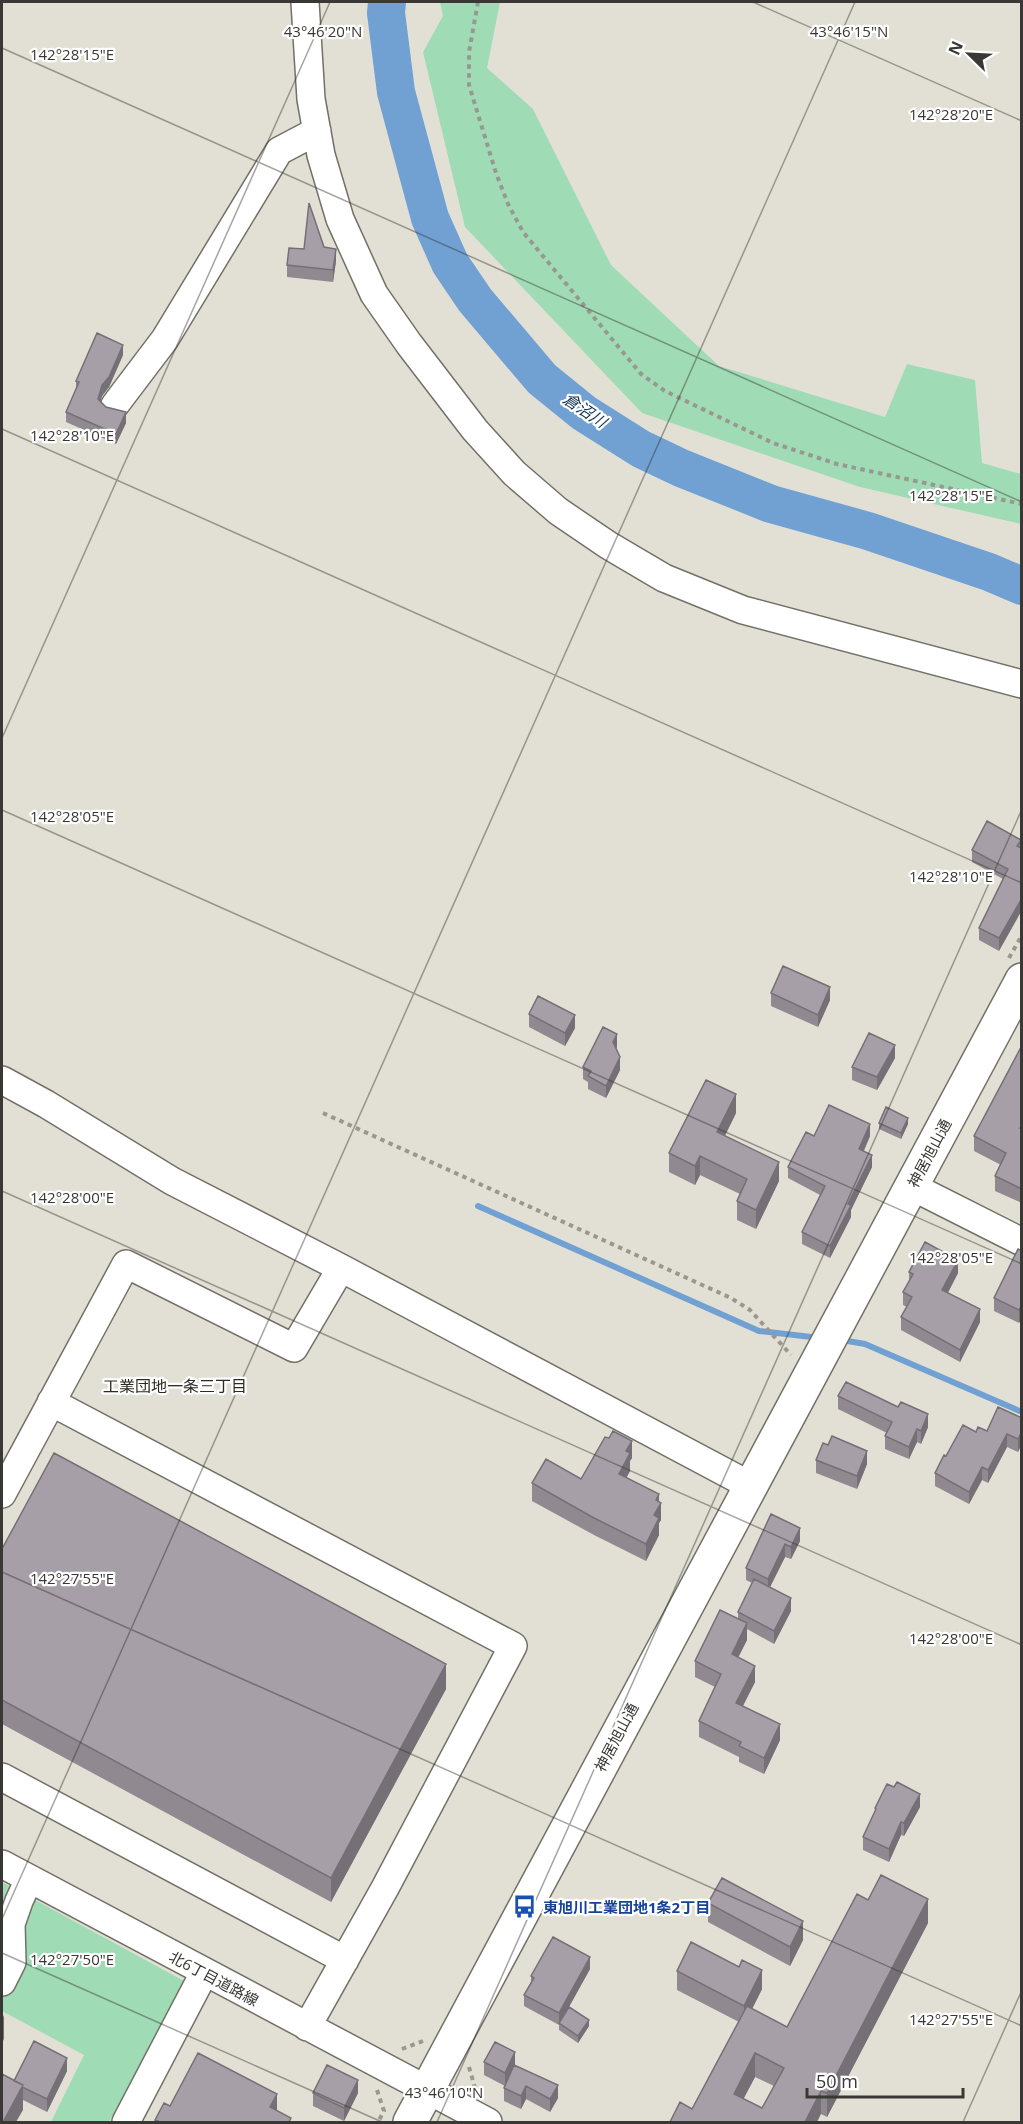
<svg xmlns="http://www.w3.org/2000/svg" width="1023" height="2124" viewBox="0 0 1023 2124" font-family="'Open Sans','Noto Sans JP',sans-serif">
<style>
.green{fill:#9fdbb5}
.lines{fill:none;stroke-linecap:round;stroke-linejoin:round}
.stream{stroke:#71a1d3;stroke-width:6}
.river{stroke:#71a1d3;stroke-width:38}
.minor-casing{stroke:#737167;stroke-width:30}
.major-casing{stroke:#737167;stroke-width:36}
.path{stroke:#999890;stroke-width:4;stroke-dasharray:4.5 4.5;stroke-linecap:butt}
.minor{stroke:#fff;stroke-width:27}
.major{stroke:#fff;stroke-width:33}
.wall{fill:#908990;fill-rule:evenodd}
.shaded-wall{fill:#756f76}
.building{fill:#a79fa8;stroke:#756f76;stroke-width:1.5;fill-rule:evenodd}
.ticks{fill:none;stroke:#393834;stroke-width:1.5;stroke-opacity:0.45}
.labels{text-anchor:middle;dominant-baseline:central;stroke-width:4.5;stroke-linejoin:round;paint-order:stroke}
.street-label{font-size:15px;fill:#393834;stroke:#fff}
.transit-label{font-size:15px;font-weight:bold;fill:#164399;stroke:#fff;text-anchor:start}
.water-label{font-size:16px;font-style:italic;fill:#133657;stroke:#fff}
.neighbourhood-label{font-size:16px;fill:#2c2a21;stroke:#fff}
.ticks-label{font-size:15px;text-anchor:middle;fill:#393834;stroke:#fff;stroke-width:4.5;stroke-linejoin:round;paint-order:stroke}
</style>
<rect width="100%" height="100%" fill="#e2e0d5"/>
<path class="green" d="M440,2H500L487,68L533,109L611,265L719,366L885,417L907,364L975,380L982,463L1021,474V524L860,487L642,413L465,227L423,52L443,16Z
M2,1882L184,1981L109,2122H51L84,2055L2,2011Z"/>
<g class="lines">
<path class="stream" d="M478,1206L759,1331L820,1338
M842,1340L865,1344L1022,1412"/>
<path class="river" d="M387,2L386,13L396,92L430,218L450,263L475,300L542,379L584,413L641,449L681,468L771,504L868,531L989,572L1022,586"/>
<defs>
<path id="minor" d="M305,2L311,99L321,155L340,219L374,294L409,344L475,430L514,473L558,511L608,545L664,578L743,610L1022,684
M115,405L165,339L279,151L317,131
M2,1080L46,1104L172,1181L341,1268L751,1486
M911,1186L1022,1242
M51,1402L513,1646L385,1888L307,2027
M2,1494L126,1264L294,1348L341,1268
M2,1777L345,1960
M2,1864L488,2122
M2,1982L12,1962L11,1924L19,1901L29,1879
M126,2122L204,1973"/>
<path id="major" d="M410,2122L1022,980"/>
</defs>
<use href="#minor" class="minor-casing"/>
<use href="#major" class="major-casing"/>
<path class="path" d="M478,2L469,52V85L496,173L508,204L523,232L641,374L665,391L773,443L837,464L1022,504
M1009,958L1022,935
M323,1113L731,1298L750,1310L791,1355
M402,2049L423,2041
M469,2067L475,2088
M377,2090L384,2111L378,2122"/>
<use href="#minor" class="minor"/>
<use href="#major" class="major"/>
</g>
<path class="wall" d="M324,247L336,261L333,282L287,277V265L304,249Z
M123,355L109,387L102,396L101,402L106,407L126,423L116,444L66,422V412L76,391V381Z
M1021,840L999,951L979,940V928L1003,879L972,862V850Z
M771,993L830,1000L818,1027L771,1006Z
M529,1014L575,1028L565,1046L529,1027Z
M617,1047L616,1049L620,1070L606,1098L588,1089V1082L583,1079V1067Z
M1022,1050V1203L995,1191V1176L1001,1165L974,1151V1136Z
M895,1058L877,1090L852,1080V1067Z
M736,1113L725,1136L779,1181L756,1229L737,1220V1201L740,1194L700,1175L695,1185L669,1172V1153Z
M879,1123L908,1124L901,1139L879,1129Z
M814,1136H870L864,1151L872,1167L851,1210V1217L830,1258L802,1244V1232L820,1195L788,1178V1167Z
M1022,1251L1019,1323L994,1311V1298Z
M909,1272L958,1273L948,1293L980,1322L960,1362L901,1330V1317L907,1307L903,1305V1292L909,1282Z
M838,1396L928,1427L921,1444L917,1442L909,1459L885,1449V1436L887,1433L838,1409Z
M1022,1418L1018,1452L1007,1447L988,1483L982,1480L969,1504L935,1486V1473L946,1456L976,1432L987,1431Z
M632,1458L630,1461V1471L626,1478L659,1502L661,1520L659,1523V1535L646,1561L594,1535L532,1501V1483L581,1479Z
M816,1460L867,1464L857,1489L816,1473Z
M771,1514L800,1541L791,1559L785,1557L770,1587L791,1611L774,1644L747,1629V1640L738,1657L755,1682L743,1706L780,1740L764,1774L739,1762V1757L699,1737V1721L715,1687L695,1677V1661L738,1619V1612L752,1583L746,1580V1568Z
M2,1549L446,1689L331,1902L2,1724Z
M920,1807L904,1836L901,1835L889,1862L863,1850V1837L875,1812V1808Z
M868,1900L928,1923L827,2117L821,2114L692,2109L739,2022L677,1990V1971L762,1989L752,2009L787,2027ZM755,2077L774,2086L762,2108L743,2099Z
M708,1903L803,1940L790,1966L708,1922Z
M590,1969L566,2012L589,2026L578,2043L559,2030V2025L524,2006V1995L531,1983V1976Z
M484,2062L515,2065L558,2098L550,2112L526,2099L521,2109L504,2101V2088L510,2076L505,2086L484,2075Z
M67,2071L47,2112L23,2100V2110L14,2081Z
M313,2093H358L344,2121L313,2106Z"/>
<path class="shaded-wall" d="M336,249V261L333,282V270Z
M123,345V355L109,387L102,396L98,410V399L102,385Z
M126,412V423L116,444V434Z
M1022,898V910L999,951V938Z
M830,987V1000L818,1027V1015Z
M575,1015V1028L565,1046V1033Z
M617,1034V1047L613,1054V1042Z
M895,1045V1058L877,1090V1077Z
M620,1057V1070L606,1098V1086Z
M736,1094V1113L717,1151V1132Z
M908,1118V1124L901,1139V1133Z
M870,1124V1136L859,1161V1149Z
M872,1155V1167L851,1210V1217L830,1258V1246L848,1204Z
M700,1156V1175L695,1185V1166Z
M779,1162V1181L756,1229V1210Z
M958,1260V1273L942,1303V1290Z
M1022,1305V1318L1019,1323V1310Z
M980,1309V1322L960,1362V1350Z
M928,1414V1427L921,1444V1431Z
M917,1429V1442L909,1459V1447Z
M1022,1431V1444L1018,1452V1439Z
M1007,1434V1447L988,1483V1470Z
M632,1441V1458L630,1461V1471L619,1491V1474L626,1451Z
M867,1451V1464L857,1489V1476Z
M982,1467V1480L969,1504V1492Z
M659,1494V1507L661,1503V1520L659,1523V1535L646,1561V1544L654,1515L656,1500Z
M800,1528V1541L791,1559V1547Z
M785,1544V1557L768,1591V1579Z
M791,1598V1611L774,1644V1631Z
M747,1623V1640L732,1670V1654Z
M446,1664V1689L331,1902V1878Z
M755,1666V1682L736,1719V1703Z
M780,1724V1740L764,1774V1758Z
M920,1794V1807L904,1836V1823Z
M901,1822V1835L889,1862V1849Z
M928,1899V1923L827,2117V2093Z
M803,1921V1940L790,1966V1947Z
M590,1957V1969L559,2025V2013Z
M762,1970V1989L744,2025V2006Z
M4,2015V2039L2,2043V2019Z
M589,2020V2026L578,2043V2036Z
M515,2052V2065L505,2086V2073Z
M755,2053V2077L734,2117V2094Z
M67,2058V2071L47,2112V2099Z
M358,2080V2093L344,2121V2108Z
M23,2085V2110L16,2122H3Z
M558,2085V2098L550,2112V2099Z
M526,2086V2099L521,2109V2096Z
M821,2091V2114L817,2122H805Z
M277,2094V2115L270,2107Z"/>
<path class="building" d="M309,203L324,247L336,249L333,270L287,265L289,248L304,249Z
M97,333L123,345L109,377L102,385L98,399L106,407L126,412L116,434L66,412L79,382L76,381Z
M987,821L1021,840L1017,846L1022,848V898L999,938L979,928L1008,869L972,850Z
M783,966L830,987L818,1015L771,993Z
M538,996L575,1015L565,1033L529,1014Z
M603,1027L617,1034L613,1042L620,1057L606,1086L588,1076L591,1071L583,1067Z
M869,1033L895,1045L877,1077L852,1067Z
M1020,1049L1022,1050V1125L1020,1128H1022V1189L995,1176L1006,1153L974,1136Z
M706,1080L736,1094L717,1132L779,1162L756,1210L737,1201L747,1179L700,1156L695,1166L669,1153Z
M829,1105L870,1124L859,1149L872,1155L848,1204L851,1205L830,1246L802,1232L825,1186L788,1167L806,1132L814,1136Z
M886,1107L908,1118L901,1133L879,1123Z
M925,1242L958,1260L942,1290L980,1309L960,1350L901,1317L912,1297L903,1292L913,1274L909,1272Z
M1018,1249L1022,1251V1305L1019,1310L994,1298Z
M846,1382L898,1407L901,1402L928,1414L921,1431L917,1429L909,1447L885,1436L892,1422L838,1396Z
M998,1407L1022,1418V1431L1018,1439L1007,1434L988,1470L982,1467L969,1492L935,1473L944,1455L946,1456L963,1425L976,1432L978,1427L987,1431Z
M613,1431L632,1441L626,1451L630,1453L619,1474L659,1494L656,1500L661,1503L654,1515L659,1518L646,1544L594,1518L532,1483L546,1459L581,1479L605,1437L609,1438Z
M832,1436L867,1451L857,1476L816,1460L823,1443L828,1445Z
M54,1453L446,1664L331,1878L2,1700V1549Z
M771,1514L800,1528L791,1547L785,1544L768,1579L746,1568Z
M754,1579L791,1598L774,1631L738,1612Z
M720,1610L747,1623L732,1654L755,1666L736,1703L780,1724L764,1758L739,1746L741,1742L699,1721L721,1674L695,1661Z
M897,1782L920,1794L904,1823L901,1822L889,1849L863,1837L876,1809L875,1808L887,1784L894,1787Z
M881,1875L928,1899L827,2093L821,2091L805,2122H670L680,2102L692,2109L747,2006L787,2027L857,1894L868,1900ZM755,2053L784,2068L762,2108L734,2094Z
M722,1878L803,1921L790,1947L708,1903Z
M553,1937L590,1957L559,2013L524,1995L534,1978L531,1976Z
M691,1942L739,1967L742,1960L762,1970L744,2006L677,1971Z
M569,2007L589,2020L578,2036L559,2023Z
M34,2041L67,2058L47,2099L22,2087L23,2085L14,2081Z
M495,2042L515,2052L505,2073L484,2062Z
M198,2053L277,2094L270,2107L291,2118L289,2122H160L155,2120L164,2103L170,2106Z
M327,2065L358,2080L344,2108L313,2093Z
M514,2065L558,2085L550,2099L526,2086L521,2096L504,2088Z
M2,2074L23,2085L3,2122H2Z"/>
<path class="ticks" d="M753,2L1022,121M2,48L1022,502M2,429L1022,883M2,738L330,2M2,810L1022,1264M2,1191L1022,1645M2,1572L1022,2026M2,1919L855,2M2,1953L382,2122M437,2122L1022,809M963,2122L1022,1990"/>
<defs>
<symbol id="bus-bare" viewBox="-9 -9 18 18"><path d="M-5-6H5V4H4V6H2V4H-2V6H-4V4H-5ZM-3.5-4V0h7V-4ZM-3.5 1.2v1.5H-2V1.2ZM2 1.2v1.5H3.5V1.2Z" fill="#1a4fb4" stroke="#fff" stroke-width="2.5" paint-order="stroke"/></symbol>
</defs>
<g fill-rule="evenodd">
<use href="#bus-bare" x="508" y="1890" width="33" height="33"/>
</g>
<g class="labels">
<g class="street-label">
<text transform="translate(929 1153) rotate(-62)">神居旭山通</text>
<text transform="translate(616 1737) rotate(-62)">神居旭山通</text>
<text transform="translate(214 1978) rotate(28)">北6丁目道路線</text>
</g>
<g class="transit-label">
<text x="543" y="1907">東旭川工業団地1条2丁目</text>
</g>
<g class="water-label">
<text transform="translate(585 410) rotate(34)">倉沼川</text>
</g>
<g class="neighbourhood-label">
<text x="175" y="1386">工業団地一条三丁目</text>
</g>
</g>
<g class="ticks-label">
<text x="849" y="37">43°46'15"N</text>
<text x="323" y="37">43°46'20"N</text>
<text x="72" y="60">142°28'15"E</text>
<text x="951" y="120">142°28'20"E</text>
<text x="72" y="441">142°28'10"E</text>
<text x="951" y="501">142°28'15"E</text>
<text x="72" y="822">142°28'05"E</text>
<text x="951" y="882">142°28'10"E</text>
<text x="72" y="1203">142°28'00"E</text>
<text x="951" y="1263">142°28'05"E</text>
<text x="72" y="1584">142°27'55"E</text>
<text x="951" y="1644">142°28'00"E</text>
<text x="72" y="1965">142°27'50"E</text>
<text x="951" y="2025">142°27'55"E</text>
<text x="444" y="2098">43°46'10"N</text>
</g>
<rect width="1023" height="2124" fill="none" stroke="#393834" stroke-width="6"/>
<g transform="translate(969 54) rotate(294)" stroke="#ffffff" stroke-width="4.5" paint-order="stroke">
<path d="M0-4.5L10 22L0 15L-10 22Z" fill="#393834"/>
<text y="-9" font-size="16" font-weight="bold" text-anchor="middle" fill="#393834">N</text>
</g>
<path d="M807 2088v9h156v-9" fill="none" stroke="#393834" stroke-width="3"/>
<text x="816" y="2088" font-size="18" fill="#393834" stroke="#ffffff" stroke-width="4.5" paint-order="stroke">50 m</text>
</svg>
